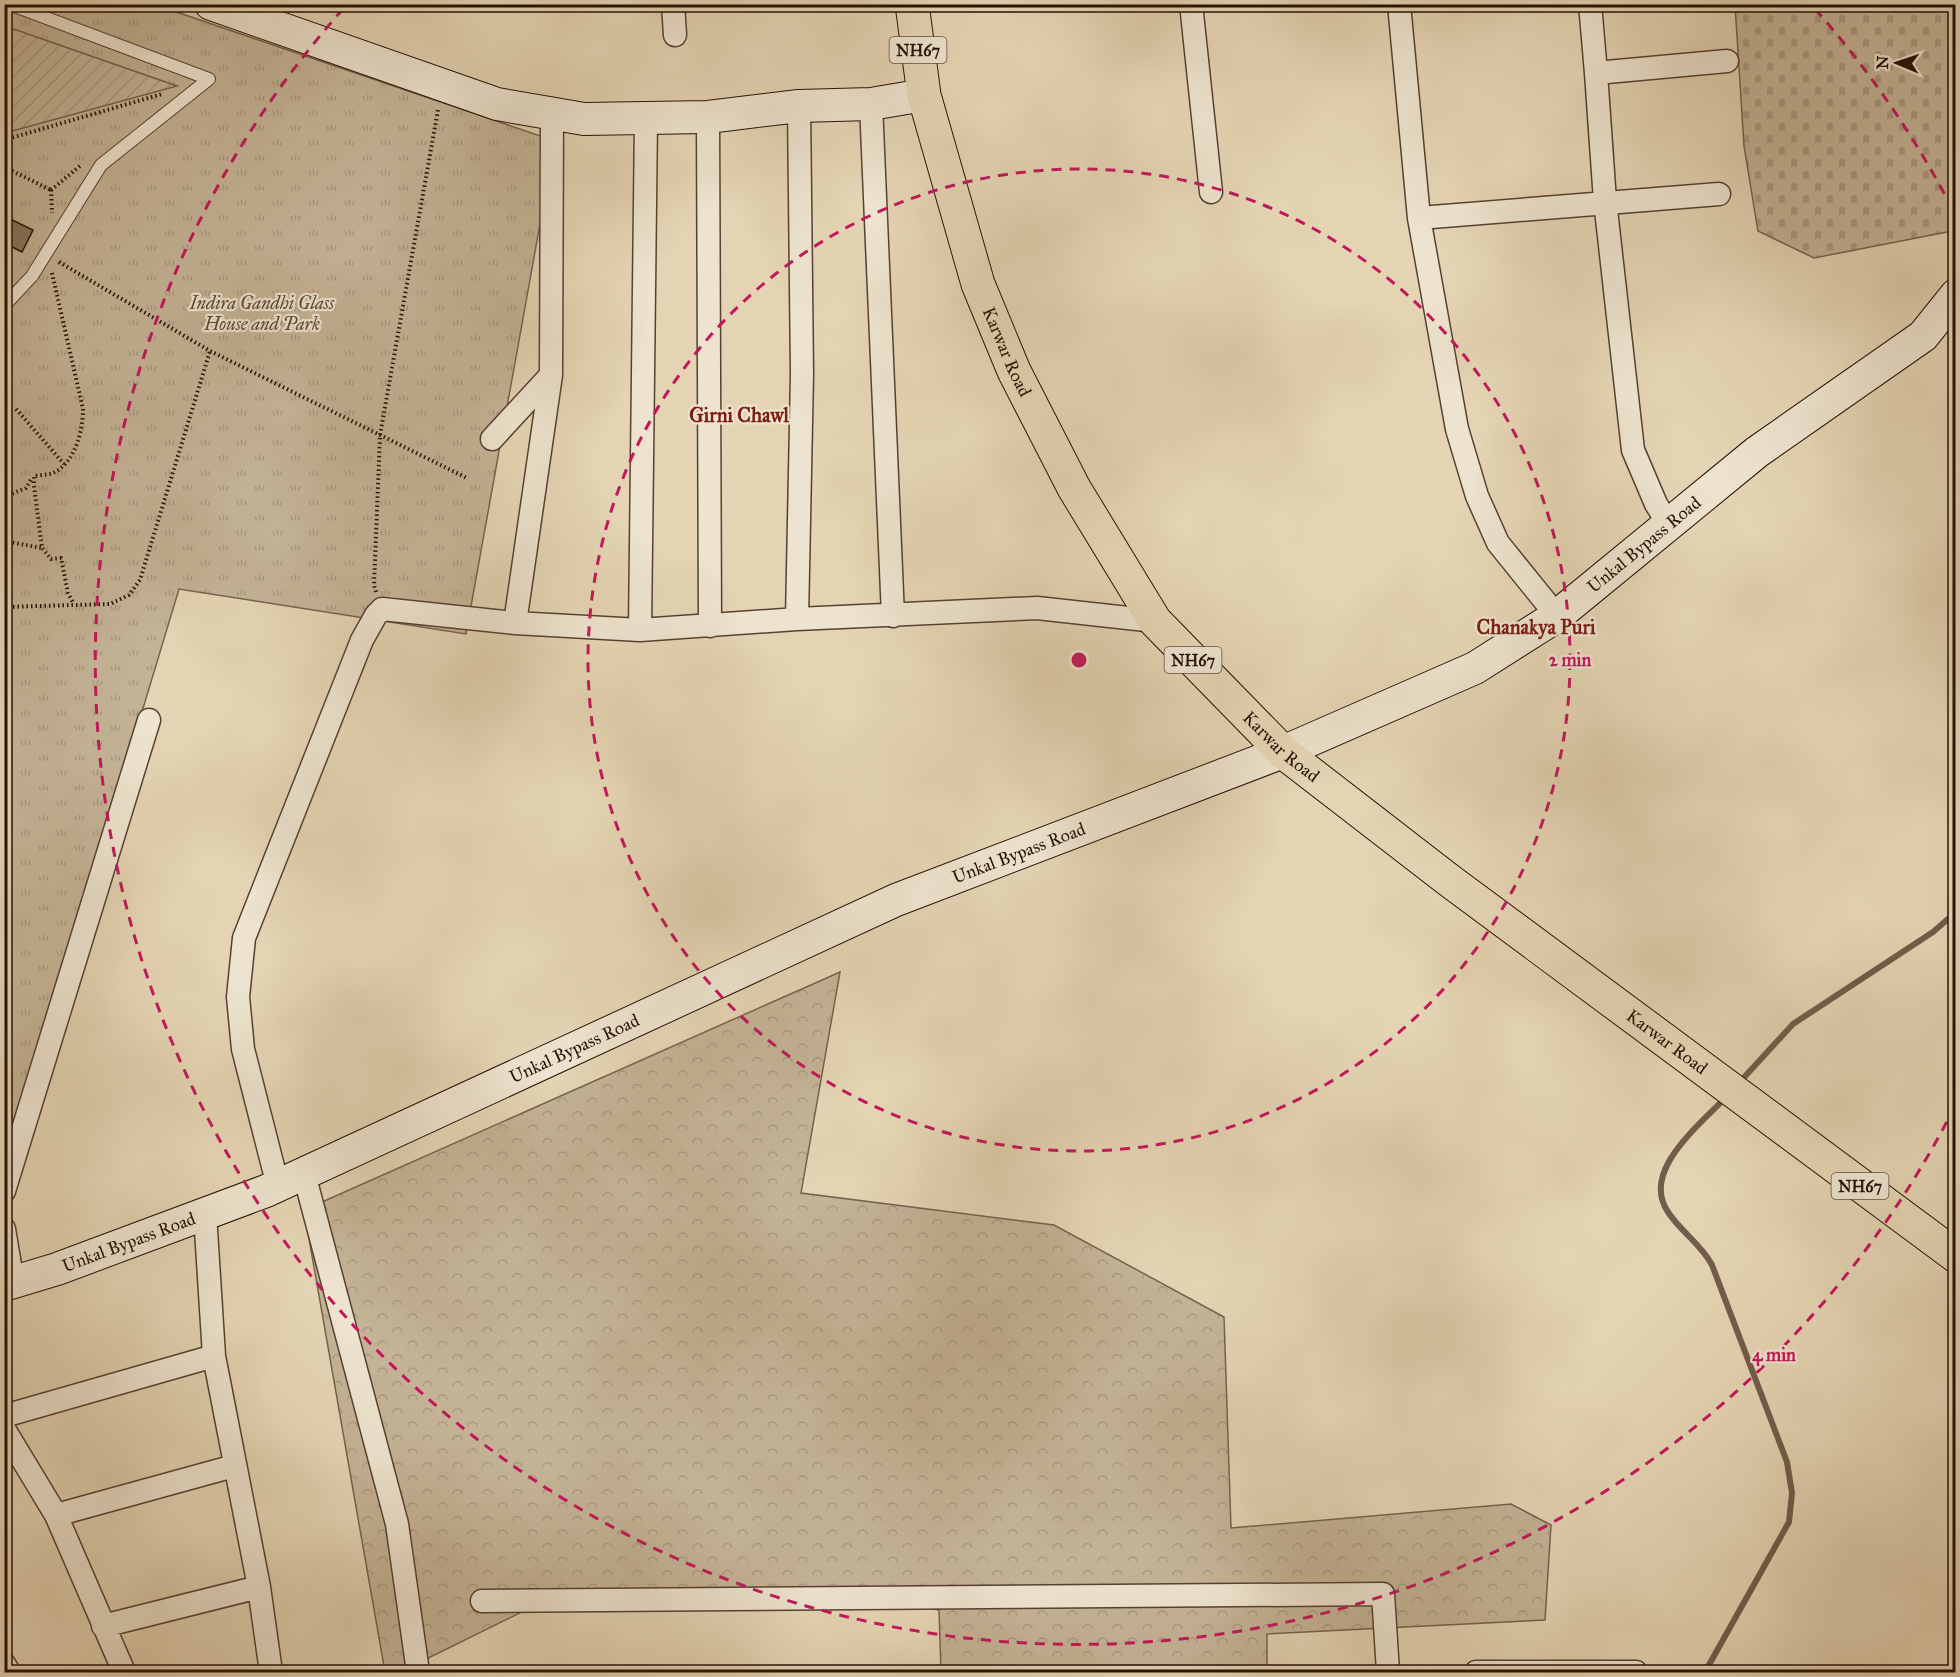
<svg xmlns="http://www.w3.org/2000/svg" width="1960" height="1677" viewBox="0 0 1960 1677" font-family="'IM FELL Great Primer',serif">
<style>
.forest{fill:url(#forest-crowns);stroke:#74624e;stroke-width:1.5}
.cemetery{fill:url(#cemetery-stones);stroke:#74624e;stroke-width:1.5}
.park{fill:url(#park-tufts);stroke:#74624e;stroke-width:1.5}
.garden{fill:url(#garden-furrows);stroke:#74624e;stroke-width:1.5}
.lines{fill:none;stroke-linecap:round;stroke-linejoin:round}
.stream{stroke:#715d4b;stroke-width:6}
.building{fill:#887660;stroke:#251007;stroke-width:1.5}
.service-casing{stroke:#554132;stroke-width:14}
.minor-casing{stroke:#554132;stroke-width:25}
.secondary-casing{stroke:#251007;stroke-width:34}
.trunk-casing{stroke:#251007;stroke-width:35}
.path{stroke:#251007;stroke-width:4;stroke-dasharray:1.5 3;stroke-linecap:butt}
.service{stroke:#ede3ce;stroke-width:12}
.minor{stroke:#ede3ce;stroke-width:22}
.secondary{stroke:#ede3ce;stroke-width:32}
.trunk{stroke:#e4d4b3;stroke-width:33}
.ring{fill:none;stroke:#c2185b;stroke-width:3;stroke-dasharray:10 8}
.labels{text-anchor:middle;dominant-baseline:central;stroke-width:4.5;stroke-linejoin:round;paint-order:stroke}
.shield{fill:#ede3ce;stroke:#614f43;stroke-width:1.5}
.shield-label{font-size:16px;font-weight:bold;fill:#251007}
.park-label{font-size:18px;font-style:italic;fill:#5d4939;stroke:#ede3ce}
.street-label{font-size:18px;fill:#251007;stroke:#ede3ce}
.neighbourhood-label{font-size:20px;font-weight:bold;fill:#7a1f14;stroke:#ede3ce}
.centre{fill:#c2185b;stroke:#ede3ce;stroke-width:3}
.ring-label{font-size:18px;text-anchor:middle;font-weight:bold;fill:#c2185b;stroke:#ede3ce;stroke-width:4.5;stroke-linejoin:round;paint-order:stroke}
</style>
<defs>
<pattern id="forest-crowns" width="20" height="18" patternUnits="userSpaceOnUse" patternTransform="scale(1.5)"><rect width="20" height="18" fill="#c4b396"/><path d="M2 6a3 3 0 1 1 6 0M12 15a3 3 0 1 1 6 0" fill="none" stroke="#a89980"/></pattern>
<pattern id="cemetery-stones" width="16" height="16" patternUnits="userSpaceOnUse" patternTransform="scale(1.5)"><rect width="16" height="16" fill="#c4b396"/><path d="M2 7V4a2 2 0 0 1 4 0v3zM10 15v-3a2 2 0 0 1 4 0v3z" fill="#a89980"/></pattern>
<pattern id="park-tufts" width="24" height="20" patternUnits="userSpaceOnUse" patternTransform="scale(1.5)"><rect width="24" height="20" fill="#c4b396"/><path d="M3 7l-1-3M5 7V3M7 7l1-3M15 17l-1-3M17 17v-4M19 17l1-3" fill="none" stroke="#a89980"/></pattern>
<pattern id="garden-furrows" width="10" height="10" patternUnits="userSpaceOnUse" patternTransform="scale(1.5)"><rect width="10" height="10" fill="#c4b396"/><path d="M-1 1l2-2M0 10L10 0M9 11l2-2" fill="none" stroke="#a89980"/></pattern>
</defs>
<rect width="100%" height="100%" fill="#e4d4b3"/>
<filter id="stains"><feTurbulence type="fractalNoise" baseFrequency=".00333" numOctaves="4"/><feColorMatrix values="0 0 0 0 .2 0 0 0 0 .09 0 0 0 0 .02 0 0 0 .5 -.17"/></filter>
<radialGradient id="worn" r=".72"><stop offset=".6" stop-color="#630" stop-opacity="0"/><stop offset="1" stop-color="#630" stop-opacity=".3"/></radialGradient>
<path class="forest" d="M840,972L801,1193L1054,1225L1224,1317L1231,1528L1511,1504L1551,1525L1545,1620L1267,1634V1672H941L939,1610L911,1605L550,1598L400,1672H385L304,1210Z"/>
<path class="cemetery" d="M1735,5H1955V228L1952,231L1814,258L1758,231L1744,146Z"/>
<path class="park" d="M5,5H156L555,141L466,634L179,589L5,1166Z"/>
<path class="garden" d="M5,26L177,86L5,133Z"/>
<g class="lines">
<path class="stream" d="M1738,1084L1793,1024L1933,932L1956,912
M1705,1672L1789,1522L1792,1493L1787,1462L1712,1265C1701,1244 1681,1232 1668,1212C1640,1171 1700,1125 1725,1098"/>
</g>
<path class="building" d="M4,216L33,230L22,252L4,243Z"/>
<g class="lines">
<defs>
<path id="service" d="M4,306L32,276L101,165L209,79L9,4"/>
<path id="minor" d="M673,4L675,35
M1191,4L1211,192
M1399,4L1419,218L1457,429L1477,496L1498,543L1557,616
M1590,4L1596,73
M871,104L893,616
M708,117L710,626
M1419,218L1719,194
M492,439L551,375
M1669,525L1656,504L1633,450L1605,201L1596,73L1727,61
M797,619L802,374L799,106
M515,623L551,375L552,114
M640,630L646,118
M304,1174L397,1524L418,1672
M278,1186L243,1049L238,997L244,938L362,640L376,615L382,609L515,623L640,630L797,619L1037,608L1155,621
M4,1191L149,720
M205,1214L214,1356L259,1587L271,1672
M4,1229L13,1283
M4,1416L214,1356
M4,1429L56,1515L124,1672
M56,1515L234,1466
M482,1601L1383,1594L1388,1672
M103,1626L259,1587
M4,1664L9,1672
M1476,1672H1636"/>
<g id="secondary">
<path d="M211,4L497,104L584,119L708,117L799,106L871,104L924,95"/>
<path id="s1" d="M4,1285L57,1269L266,1191L896,900L1283,752L1475,668L1557,616L1757,452L1923,336L1956,295"/>
</g>
<g id="trunk">
<path id="s2" d="M912,4L924,95L978,284L1014,371L1074,488L1155,621L1283,752L1450,881L1956,1256"/>
</g>
</defs>
<use href="#service" class="service-casing"/>
<use href="#minor" class="minor-casing"/>
<use href="#secondary" class="secondary-casing"/>
<use href="#trunk" class="trunk-casing"/>
<path class="path" d="M4,140L162,94
M4,167L51,190
M51,190L80,166
M51,190L52,213
M59,262L210,351L467,478
M52,273L83,409C83,431 75,463 53,473C48,475 39,475 34,476V486L42,548L51,559L61,558L68,593L74,604
M4,333L11,321
M16,409L64,464
M4,497L26,488L32,478
M4,541L42,548
M376,592L374,585L380,435L438,110
M4,607L110,604L129,595L140,580L210,351"/>
<use href="#service" class="service"/>
<use href="#minor" class="minor"/>
<use href="#secondary" class="secondary"/>
<use href="#trunk" class="trunk"/>
</g>
<g class="ring">
<circle cx="1079" cy="660" r="491"/>
<path d="M1955 1106A983 983 0 1 1 343 9M1815 9A983 983 0 0 1 1955 214"/>
</g>
<g class="labels">
<g class="shield">
<rect x="889.5" y="37" width="57" height="26" rx="4.5"/>
<rect x="1164.5" y="647" width="57" height="26" rx="4.5"/>
<rect x="1831.5" y="1173" width="57" height="26" rx="4.5"/>
</g>
<g class="shield-label">
<text x="918" y="50">NH67</text>
<text x="1193" y="660">NH67</text>
<text x="1860" y="1186">NH67</text>
</g>
<g class="park-label">
<text x="262" y="303">Indira Gandhi Glass<tspan x="262" dy="21">House and Park</tspan></text>
</g>
<g class="street-label">
<text stroke="none"><textPath href="#s2" startOffset="362">Karwar Road</textPath></text>
<text stroke="none"><textPath href="#s1" startOffset="1806">Unkal Bypass Road</textPath></text>
<text stroke="none"><textPath href="#s2" startOffset="848">Karwar Road</textPath></text>
<text stroke="none"><textPath href="#s1" startOffset="1104">Unkal Bypass Road</textPath></text>
<text stroke="none"><textPath href="#s2" startOffset="1334">Karwar Road</textPath></text>
<text stroke="none"><textPath href="#s1" startOffset="618">Unkal Bypass Road</textPath></text>
<text stroke="none"><textPath href="#s1" startOffset="132">Unkal Bypass Road</textPath></text>
</g>
<g class="neighbourhood-label">
<text x="739" y="415">Girni Chawl</text>
<text x="1536" y="627">Chanakya Puri</text>
</g>
</g>
<circle cx="1079" cy="660" r="9" class="centre"/>
<g class="ring-label">
<text x="1570" y="666">2 min</text>
<text x="1774" y="1361">4 min</text>
</g>
<rect width="1960" height="1677" fill="none" stroke="#e4d4b3" stroke-width="24"/>
<rect x="6" y="6" width="1948" height="1665" fill="none" stroke="#251007" stroke-width="3"/>
<rect x="12" y="12" width="1936" height="1653" fill="none" stroke="#251007" stroke-width="1.5"/>
<g transform="translate(1897 63) rotate(272)" stroke="#ede3ce" stroke-width="4.5" paint-order="stroke">
<path d="M0-4.5L10 22L0 15L-10 22Z" fill="#251007"/>
<text y="-9" font-size="16" font-weight="bold" text-anchor="middle" fill="#251007">N</text>
</g>
<rect width="100%" height="100%" filter="url(#stains)"/>
<rect width="100%" height="100%" fill="url(#worn)"/>
</svg>
